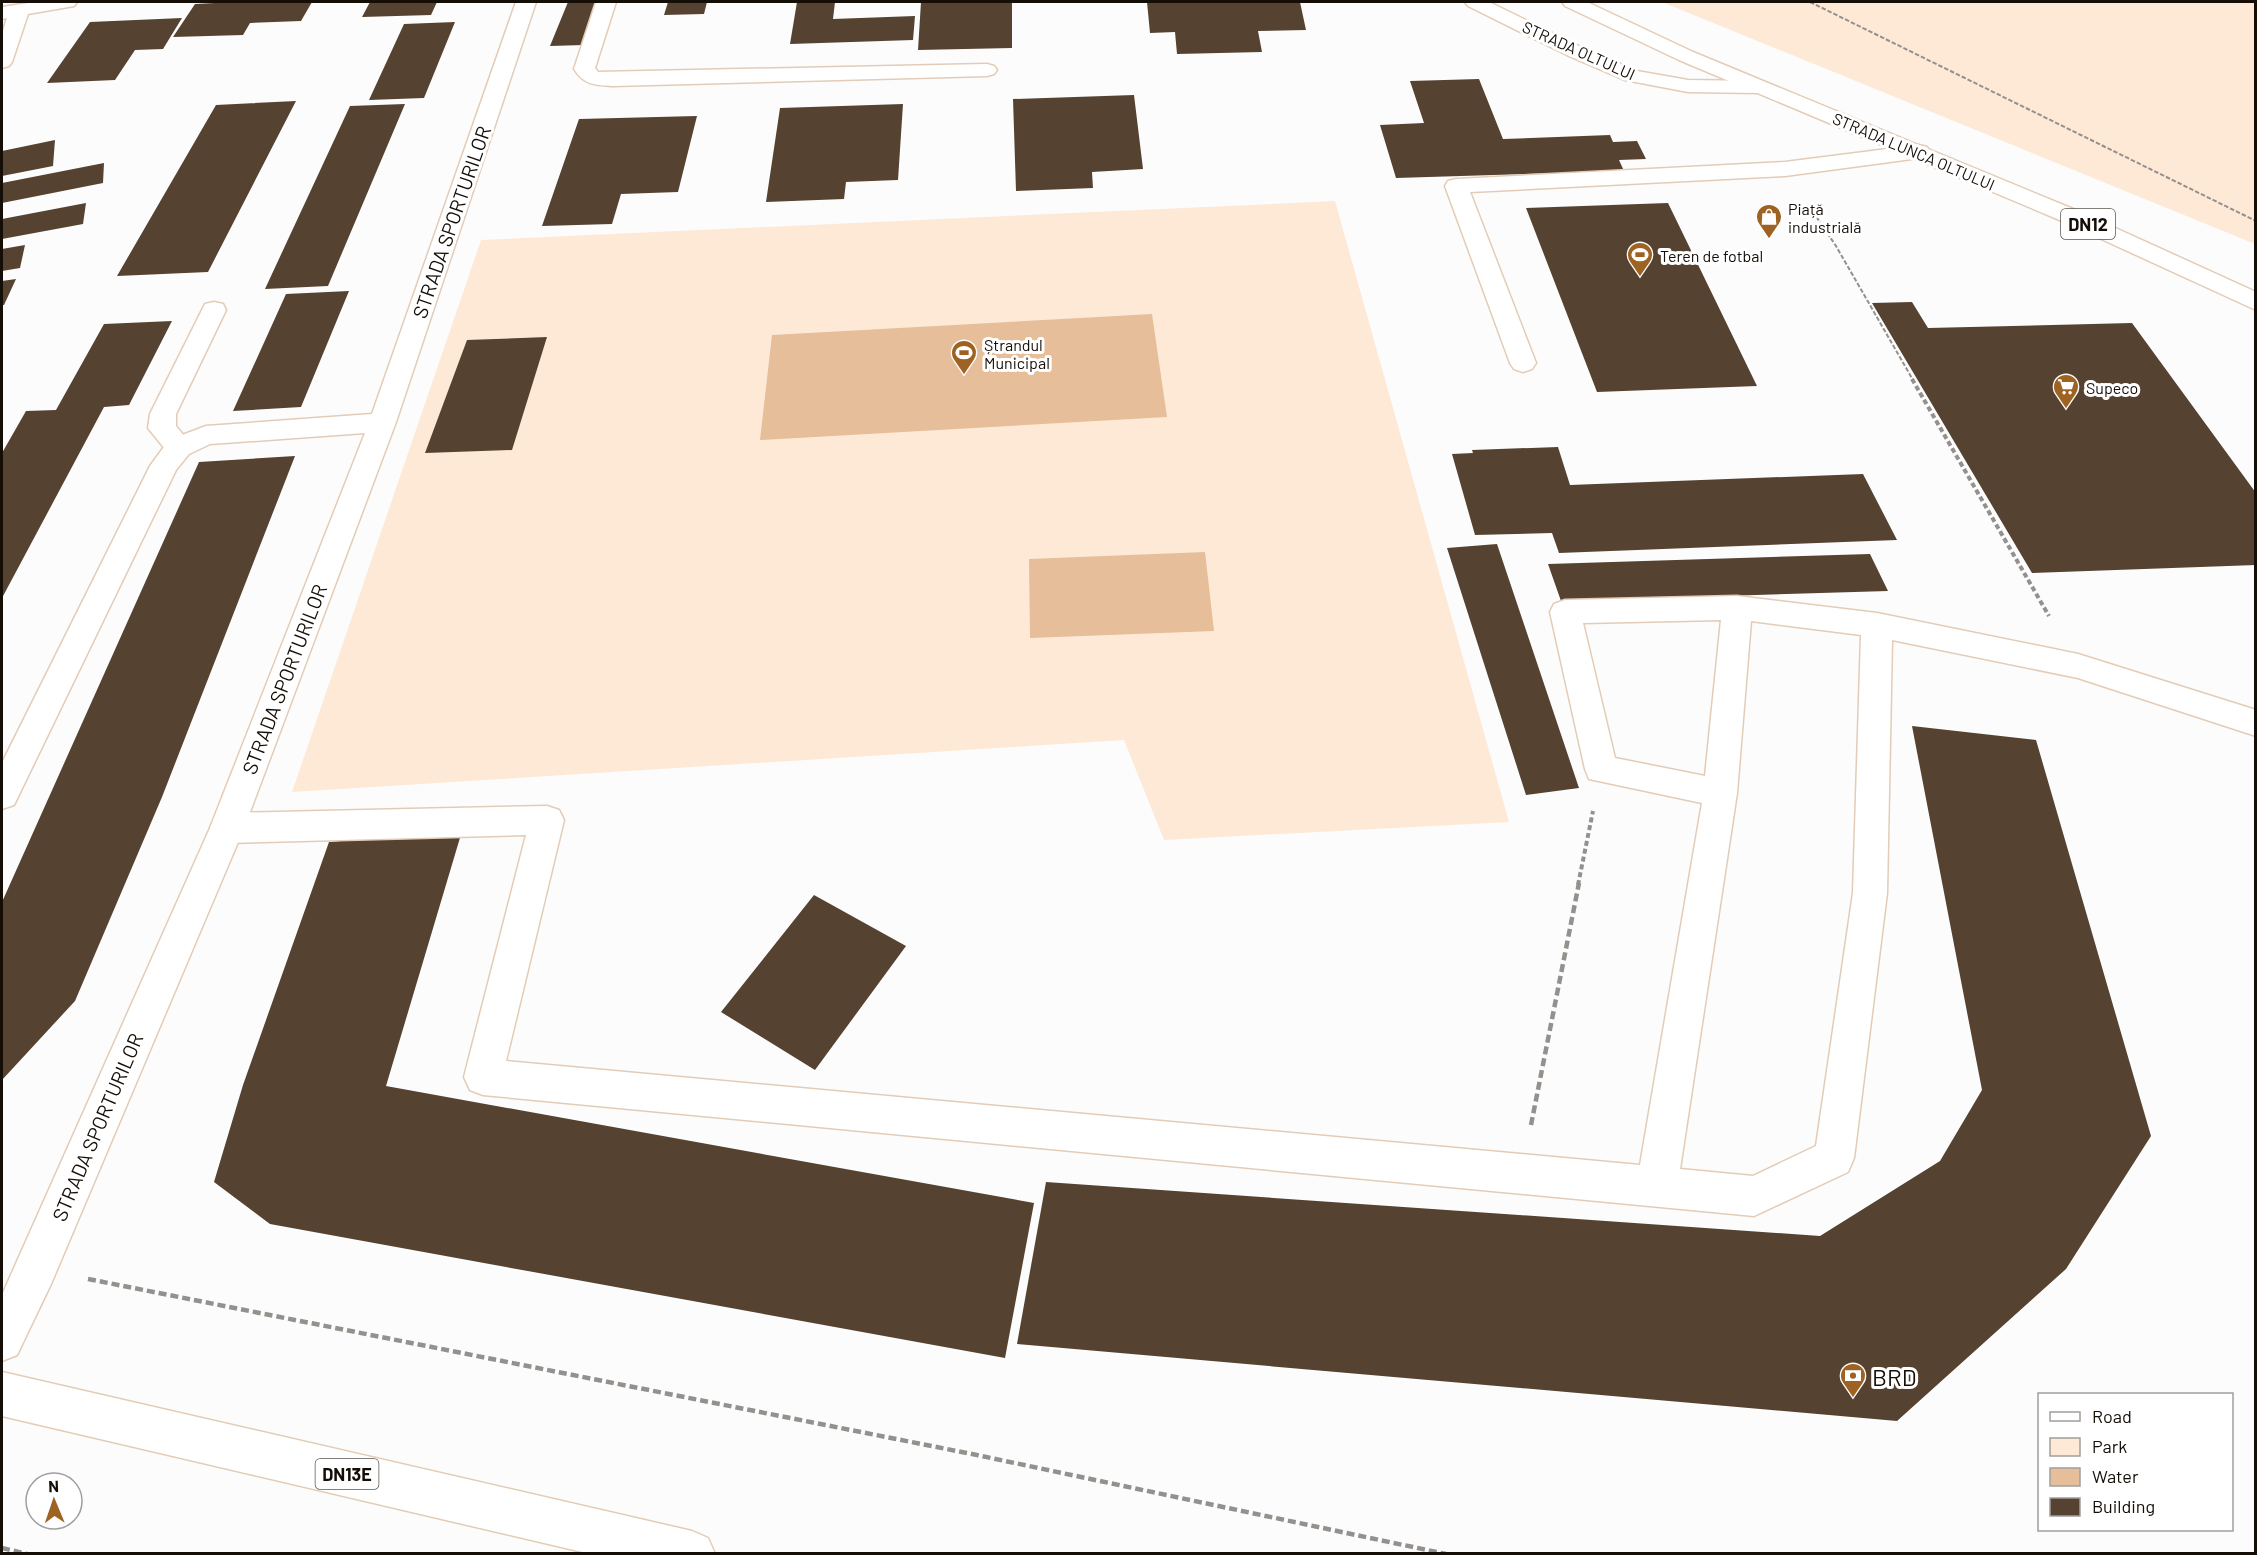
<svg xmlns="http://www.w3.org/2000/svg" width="2257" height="1555" viewBox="0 0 2257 1555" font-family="Barlow,sans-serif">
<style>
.green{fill:#fee9d7}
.water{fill:#e6be99}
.building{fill:#554231}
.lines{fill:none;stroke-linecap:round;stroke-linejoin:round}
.lane-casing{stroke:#e3ccb7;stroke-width:3}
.street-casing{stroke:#e3ccb7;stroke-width:3}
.primary-casing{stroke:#e3ccb7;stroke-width:3}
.path-far2{stroke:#93908d;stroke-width:2;stroke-dasharray:4.5 2;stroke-linecap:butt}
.path-far1{stroke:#93908d;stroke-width:4;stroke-dasharray:5 3;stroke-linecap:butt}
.path{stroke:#93908d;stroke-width:4.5;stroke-dasharray:8 4;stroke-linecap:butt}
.lane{fill:#fff;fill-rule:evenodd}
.street{fill:#fff;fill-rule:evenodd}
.primary{fill:#fff;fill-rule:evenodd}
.labels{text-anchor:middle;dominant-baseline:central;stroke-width:6;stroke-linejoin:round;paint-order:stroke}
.far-street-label{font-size:16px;fill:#150e07;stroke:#fff}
.far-poi-label{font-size:16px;fill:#150e07;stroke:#fff;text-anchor:start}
.shield{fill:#fff;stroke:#5b5651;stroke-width:1.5}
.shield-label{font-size:18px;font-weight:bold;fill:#150e07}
.street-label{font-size:20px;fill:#150e07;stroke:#fff}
.near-poi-label{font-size:24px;fill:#150e07;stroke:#fff;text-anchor:start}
</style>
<rect width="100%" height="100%" fill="#fcfcfc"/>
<path class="green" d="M1662,2H2255V244Z
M1335,201L1509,822L1164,840L1124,740L292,792L481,240Z"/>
<path class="water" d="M1152,314L1167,417L760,440L772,335Z
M1205,552L1214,631L1030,638L1029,559Z"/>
<path class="building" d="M234,2H312L301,21L250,23L243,35L173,37L195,4Z
M370,2H437L431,15L362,17Z
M568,2H600L584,45L550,46Z
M668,2H707L704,14L664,15Z
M797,2H835L833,19L915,16L913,40L790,44Z
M921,2H1012V48L918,50Z
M1147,2H1300L1306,30L1258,31L1262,52L1177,54L1175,32L1150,33Z
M182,18L163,49L135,50L115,80L47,83L90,22Z
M455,22L424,98L369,100L404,24Z
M1479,79L1503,139L1610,135L1613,142L1637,141L1646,159L1619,160L1624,171L1396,178L1380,125L1424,123L1410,81Z
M1134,95L1143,169L1092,172L1093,188L1016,191L1013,99Z
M296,101L208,272L117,276L216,105Z
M405,104L328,286L265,289L350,106Z
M903,104L898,180L846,182L844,199L766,202L780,108Z
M697,116L678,192L621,194L612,224L542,226L579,119Z
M55,140L53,166L2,176V151Z
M104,163L103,183L2,203V183Z
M86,203L83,224L2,239V219Z
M1668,203L1757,386L1597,392L1526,208Z
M25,245L20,268L2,271V249Z
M16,279L4,305H2V281Z
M349,291L301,407L233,411L286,294Z
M1912,302L1928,328L2132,323L2256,493V565L2032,573L1872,303Z
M172,321L129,405L104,407L2,598V453L26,411L56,410L104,324Z
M547,337L512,450L425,453L467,340Z
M1558,447L1570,485L1863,474L1897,540L1559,553L1552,533L1475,535L1452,454L1473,453L1472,450Z
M295,456L162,797L75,1001L2,1080V902L199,462Z
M1497,544L1579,788L1526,795L1447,548Z
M1870,554L1888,591L1561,601L1548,564Z
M1912,726L2036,740L2151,1136L2066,1269L1897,1421L1017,1344L1046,1182L1820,1236L1940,1161L1982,1090Z
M462,831L386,1086L1034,1203L1005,1358L270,1224L214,1182L243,1085L329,842Z
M814,895L906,946L815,1070L721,1012Z"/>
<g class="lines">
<defs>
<path id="lane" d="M596,2H616L595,68L598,72L987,64L994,66L997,70L994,74L987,76L613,86C595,85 584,85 574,69Z
M214,302L223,304L226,310L176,414V426L193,447L189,454L179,456L169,454L148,428L150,414L205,304Z
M1737,596L1877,613L2078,654L2256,710V736L2078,678L1892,640L1887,893L1854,1158L1848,1172L1754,1216L483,1095L470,1090L464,1077L526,835L227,843L215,838L210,828L215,818L227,813L547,806L559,810L564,820L506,1061L1640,1165L1702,803L1589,779L1585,769L1550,612L1554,604L1565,600ZM1721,620L1705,776L1615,758L1583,623ZM1751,621L1861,635L1853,893L1816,1146L1753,1176L1680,1169L1737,793Z"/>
<path id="street" d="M35,2H77L74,6L28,14L12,62L9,66L2,68V34L7,18L2,19V7Z
M516,2H536L396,422L244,828L51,1284L17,1355L2,1361V1295L210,828L365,433L210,444L189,454L176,470L14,805L2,809V763L150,466L169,440L206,426L372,414Z
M1465,2H1489L1581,47L1637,71L1688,80L1759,81L1766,83L1770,87L1766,91L1759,93L1688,92L1625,80L1567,55L1468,6Z
M1919,145L1927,147L1930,152L1927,157L1785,176L1470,192L1536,363L1532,369L1523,372L1514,369L1510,363L1445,186L1448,181L1456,179L1785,162Z"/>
<path id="primary" d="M1562,2H1587L1693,52L2078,211L2256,292V310L2062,221L1679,60L1565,6Z
M2,1372L692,1531L708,1538L715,1554H591L2,1416Z"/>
</defs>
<use href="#lane" class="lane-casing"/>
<use href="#street" class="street-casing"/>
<use href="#primary" class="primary-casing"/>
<path class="path-far2" d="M1810,2L2256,221
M1809,206L1836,246L1913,380"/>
<path class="path-far1" d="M1912,379L2049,616
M1578,885L1593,811"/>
<path class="path" d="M1531,1125L1579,883
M88,1279L972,1454L1446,1554
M2,1548L27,1554"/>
<use href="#lane" class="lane"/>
<use href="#street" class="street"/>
<use href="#primary" class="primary"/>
</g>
<defs>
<symbol id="shop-pin" viewBox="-11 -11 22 30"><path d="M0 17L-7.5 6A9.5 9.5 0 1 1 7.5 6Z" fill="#9e6323" stroke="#fff"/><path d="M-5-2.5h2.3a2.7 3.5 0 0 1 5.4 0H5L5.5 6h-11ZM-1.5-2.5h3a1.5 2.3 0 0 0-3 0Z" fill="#fff"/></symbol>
<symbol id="stadium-pin" viewBox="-11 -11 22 30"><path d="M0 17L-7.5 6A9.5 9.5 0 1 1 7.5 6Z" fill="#9e6323" stroke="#fff"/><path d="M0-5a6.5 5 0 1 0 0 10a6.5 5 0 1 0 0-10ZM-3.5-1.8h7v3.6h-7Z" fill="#fff"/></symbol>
<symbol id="supermarket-pin" viewBox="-11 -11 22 30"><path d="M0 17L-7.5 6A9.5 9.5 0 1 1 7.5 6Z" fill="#9e6323" stroke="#fff"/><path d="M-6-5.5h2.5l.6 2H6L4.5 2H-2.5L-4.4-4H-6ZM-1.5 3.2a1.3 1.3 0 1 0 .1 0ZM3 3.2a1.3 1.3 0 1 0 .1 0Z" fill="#fff"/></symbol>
<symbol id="bank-pin" viewBox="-11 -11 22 30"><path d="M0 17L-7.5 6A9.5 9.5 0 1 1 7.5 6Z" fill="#9e6323" stroke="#fff"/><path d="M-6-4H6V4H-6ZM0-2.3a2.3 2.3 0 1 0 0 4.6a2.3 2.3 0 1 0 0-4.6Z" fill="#fff"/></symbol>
</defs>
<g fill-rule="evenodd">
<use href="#shop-pin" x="1754" y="202" width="30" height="40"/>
<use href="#stadium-pin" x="1625" y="240" width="30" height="40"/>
<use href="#stadium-pin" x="949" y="338" width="30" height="40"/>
<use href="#supermarket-pin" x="2051" y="372" width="30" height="40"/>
<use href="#bank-pin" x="1838" y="1361" width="30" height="40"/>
</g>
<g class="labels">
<g class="far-street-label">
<text transform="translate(1579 50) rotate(24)">STRADA OLTULUI</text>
<text transform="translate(1914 151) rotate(23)">STRADA LUNCA OLTULUI</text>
</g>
<g class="far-poi-label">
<text x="1788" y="208">Piață<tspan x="1788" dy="18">industrială</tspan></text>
<text x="1660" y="255">Teren de fotbal</text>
<text x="984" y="344">Ștrandul<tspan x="984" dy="18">Municipal</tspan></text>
<text x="2086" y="387">Supeco</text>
</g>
<g class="shield">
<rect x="2061" y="209" width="54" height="30" rx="4.5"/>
<rect x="315.5" y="1459" width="63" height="30" rx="4.5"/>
</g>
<g class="shield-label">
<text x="2088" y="224">DN12</text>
<text x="347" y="1474">DN13E</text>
</g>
<g class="street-label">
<text transform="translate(451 222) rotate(-71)">STRADA SPORTURILOR</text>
<text transform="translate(284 679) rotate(-69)">STRADA SPORTURILOR</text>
<text transform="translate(97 1127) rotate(-67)">STRADA SPORTURILOR</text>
</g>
<g class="near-poi-label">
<text x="1872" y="1376">BRD</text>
</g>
</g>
<rect width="2257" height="1555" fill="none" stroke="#150e07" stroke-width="6"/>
<rect x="2038" y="1393" width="195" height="138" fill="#ffffff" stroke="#a19f9c" stroke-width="1.5"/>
<rect x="2050" y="1412" width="30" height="9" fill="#ffffff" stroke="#a19f9c" stroke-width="1.5"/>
<text x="2092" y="1423" font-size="18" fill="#150e07">Road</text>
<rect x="2050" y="1438" width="30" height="18" fill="#fee9d7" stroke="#a19f9c" stroke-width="1.5"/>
<text x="2092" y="1453" font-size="18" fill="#150e07">Park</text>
<rect x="2050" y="1468" width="30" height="18" fill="#e6be99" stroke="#a19f9c" stroke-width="1.5"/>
<text x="2092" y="1483" font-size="18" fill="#150e07">Water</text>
<rect x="2050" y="1498" width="30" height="18" fill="#554231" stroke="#a19f9c" stroke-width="1.5"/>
<text x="2092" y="1513" font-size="18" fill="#150e07">Building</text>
<g transform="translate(54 1501) rotate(358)"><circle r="28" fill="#ffffff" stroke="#a19f9c" stroke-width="1.5"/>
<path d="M0-4.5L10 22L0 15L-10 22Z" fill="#9e6323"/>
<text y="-9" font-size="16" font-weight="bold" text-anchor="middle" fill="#150e07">N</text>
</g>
</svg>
